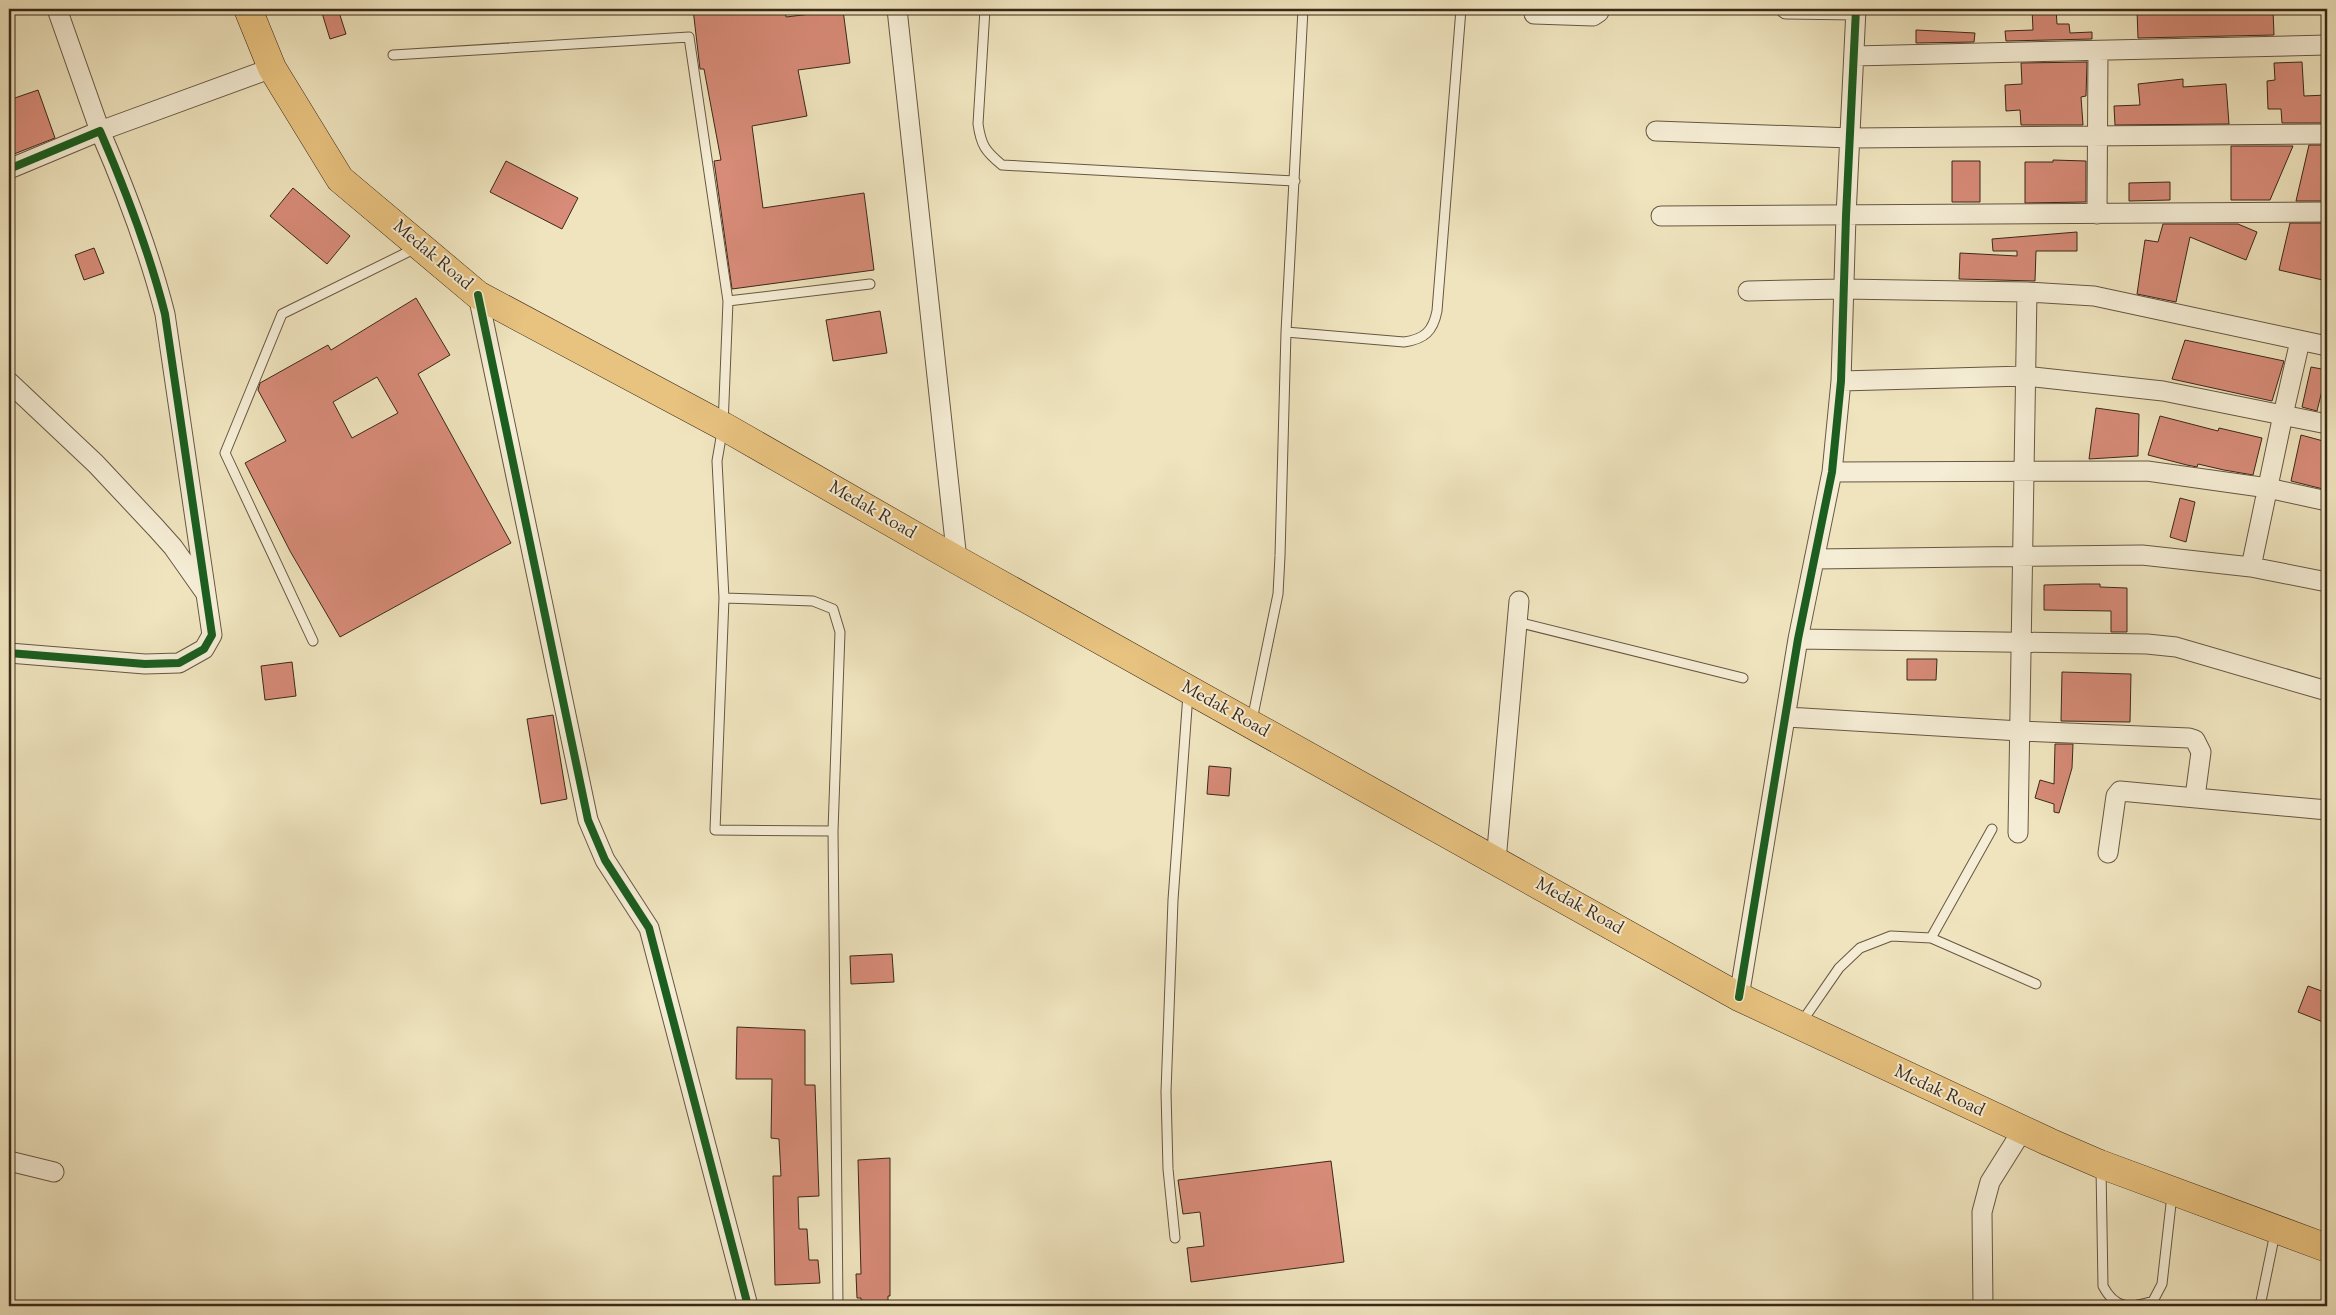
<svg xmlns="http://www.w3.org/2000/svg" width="2336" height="1315" viewBox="0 0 2336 1315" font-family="'Sorts Mill Goudy',serif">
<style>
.building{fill:#d78b78;stroke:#3a2819;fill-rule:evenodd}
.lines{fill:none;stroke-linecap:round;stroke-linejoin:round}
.lane-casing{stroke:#675742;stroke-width:11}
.street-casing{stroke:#675742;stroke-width:21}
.primary-casing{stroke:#3a2819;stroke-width:29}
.lane{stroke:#f5edd5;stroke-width:9}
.street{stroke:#f5edd5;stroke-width:19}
.primary{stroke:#e8c27f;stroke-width:28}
.cycleway-casing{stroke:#f5edd5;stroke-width:11}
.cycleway{stroke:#1b5e20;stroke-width:8}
.labels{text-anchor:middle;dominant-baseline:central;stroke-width:4;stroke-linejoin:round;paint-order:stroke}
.street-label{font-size:18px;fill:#3a2819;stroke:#f5edd5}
</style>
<rect width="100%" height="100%" fill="#efe4be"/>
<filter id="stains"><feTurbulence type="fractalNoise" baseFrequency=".004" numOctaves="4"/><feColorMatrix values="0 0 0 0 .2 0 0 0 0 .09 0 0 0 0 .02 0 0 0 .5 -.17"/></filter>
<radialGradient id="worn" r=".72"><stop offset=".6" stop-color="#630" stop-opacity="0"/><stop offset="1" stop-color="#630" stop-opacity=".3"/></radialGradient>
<path class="building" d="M338,9L346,34L330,39L322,13Z
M693,9H785L786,17L843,10L850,63L798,70L807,116L752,126L763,208L864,193L874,270L732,289L714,161L721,160L704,69H700Z
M2032,9H2056L2057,24H2069L2070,33L2092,32V39L2006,41L2005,31L2033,30Z
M2230,9V12L2273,10L2274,35L2138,38L2137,10Z
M1916,30L1975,33L1974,42L1916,43Z
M2087,62L2086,96L2081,97L2083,125H2021L2020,110L2006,111L2005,85L2022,84L2021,63Z
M2302,62L2304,96L2327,95V123H2282L2281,109H2268L2267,81L2275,80L2274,63Z
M2183,79V87L2226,84L2229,124L2115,125L2114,106L2140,105L2138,84Z
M38,90L55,138L14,154L9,140V100Z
M2309,145H2327V201H2296Z
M2231,146H2293L2270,200H2231Z
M2053,160L2086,161V202L2025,203V162H2053Z
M506,161L578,198L562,229L490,192Z
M1952,161H1980V202H1952Z
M2170,182V200L2129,201V183Z
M293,188L350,236L327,264L270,216Z
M2290,223H2327V281L2279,270Z
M2163,224H2238L2257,232L2246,260L2190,237L2176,302L2137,294L2145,240L2158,242Z
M2077,232V251H2036L2035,281L1959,279L1960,253L2017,256V251H1993L1992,239Z
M94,248L104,273L84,280L75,255Z
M416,298L450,355L418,374L511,543L340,637L290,551L245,463L286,441L258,390L260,383L328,345L331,350ZM377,377L398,413L352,438L333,402Z
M880,311L887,353L833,361L826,320Z
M2185,340L2284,361L2272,401L2172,379Z
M2311,367L2327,370L2317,411L2302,407Z
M2096,408L2139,414L2138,456L2089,459Z
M2160,416L2218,431L2219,428L2262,438L2253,475L2224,470L2198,464L2197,467L2187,465L2148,455Z
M2301,435L2327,442V490L2291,481Z
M2180,498L2195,502L2186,542L2170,537Z
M2083,584H2100V587L2127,588V632H2111V611L2044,610V585Z
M1907,659H1937L1936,680H1907Z
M292,662L296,696L265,700L261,666Z
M2062,672L2131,674L2130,722L2061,721Z
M553,715L567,799L541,804L527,719Z
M2055,744H2073L2072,768L2059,813L2054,812V804L2035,798L2040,780L2054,784Z
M1209,766L1231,768L1229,796L1207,794Z
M892,954L894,982L851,984L850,956Z
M2308,986L2327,993V1011L2323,1022L2298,1012Z
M737,1027L805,1030V1085H815L819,1196L798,1197L799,1229H807L809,1260H818L820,1283L775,1285L773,1176H781L779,1139L771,1138L772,1079H736Z
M890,1158V1296H888V1306H862L861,1298H857L856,1274H861L858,1160Z
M1331,1161L1344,1262L1191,1282L1187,1248L1204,1246L1200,1212L1183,1214L1178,1180Z"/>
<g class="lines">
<defs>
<path id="lane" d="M985,9L978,124C981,145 985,151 1002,165L1295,181
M393,55L689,37L728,301
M1286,332L1404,342C1425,339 1433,331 1437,311L1461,9
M724,598L715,830L833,831
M1517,622L1743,678
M313,641L225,453L282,314L416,248
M1252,720L1278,594L1280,556L1286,332L1303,9
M1931,938L1992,829
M1801,1023L1839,968L1860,948L1891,936L1931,938L2036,984
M2101,1168L2103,1286C2115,1309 2130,1309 2153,1301L2162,1284L2172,1195
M1175,1238L1168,1169L1166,1092L1173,900L1188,694
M838,1304L833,831L840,632L833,609L813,601L724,598L717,461L723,426L728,301L870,284
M2260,1306L2275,1233"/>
<path id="street" d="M57,9L100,131L272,68
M897,9L957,560
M1786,9L1856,10
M1534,14L1593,16L1599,12L1600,9
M1854,56L2327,45
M1656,131L1851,138L2327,134
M9,169L100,131C126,191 149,251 165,314L212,635L204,649L179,663L145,664L9,653
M2097,214L2098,51
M1661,216L2327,212
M1748,291L1843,289L2027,292L2094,296L2327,346
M478,295L588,820L605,860L649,928L748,1306
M1841,381L2025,376L2163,391L2327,424
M9,382L96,464L156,528L173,547L204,591
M1832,472L2147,471L2268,488L2327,501
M1814,559L2142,555L2251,567L2327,582
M2251,567L2283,415L2300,341
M1798,639L2147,644L2176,647L2327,691
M1787,717L2020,731L2189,738L2195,740L2201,752L2195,797
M2018,833L2027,292
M2108,853L2116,796L2120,791L2327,810
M1496,861L1519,601
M1739,997L1798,639L1832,472L1841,381L1846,216L1856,9
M9,1161L54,1172
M1983,1306L1982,1212L1990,1182L2022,1131"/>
<path id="primary" d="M248,9L272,68L340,179L478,295L723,426L957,560L1739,997L2049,1142L2100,1164L2327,1248"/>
</defs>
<use href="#lane" class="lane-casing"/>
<use href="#street" class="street-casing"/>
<use href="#primary" class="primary-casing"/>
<use href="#lane" class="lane"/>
<use href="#street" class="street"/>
<use href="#primary" class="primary"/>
<defs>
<path id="cycleway" d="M9,169L100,131C126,191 149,251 165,314L212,635L204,649L179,663L145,664L9,653
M478,295L588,820L605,860L649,928L748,1306
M1739,997L1798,639L1832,472L1841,381L1846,216L1856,9"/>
</defs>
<use href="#cycleway" class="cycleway-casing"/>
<use href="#cycleway" class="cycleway"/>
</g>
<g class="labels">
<g class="street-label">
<text transform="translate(432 256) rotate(40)">Medak Road</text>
<text transform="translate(872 511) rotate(30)">Medak Road</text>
<text transform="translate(1225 710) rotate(29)">Medak Road</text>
<text transform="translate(1579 907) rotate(29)">Medak Road</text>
<text transform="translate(1939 1092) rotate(25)">Medak Road</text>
</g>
</g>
<rect width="2336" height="1315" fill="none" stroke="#efe4be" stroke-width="30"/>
<rect x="10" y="10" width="2316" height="1295" fill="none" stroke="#3a2819" stroke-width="2.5"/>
<rect x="15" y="15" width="2306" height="1285" fill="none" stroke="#3a2819"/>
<rect width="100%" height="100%" filter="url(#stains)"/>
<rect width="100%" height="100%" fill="url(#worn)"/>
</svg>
